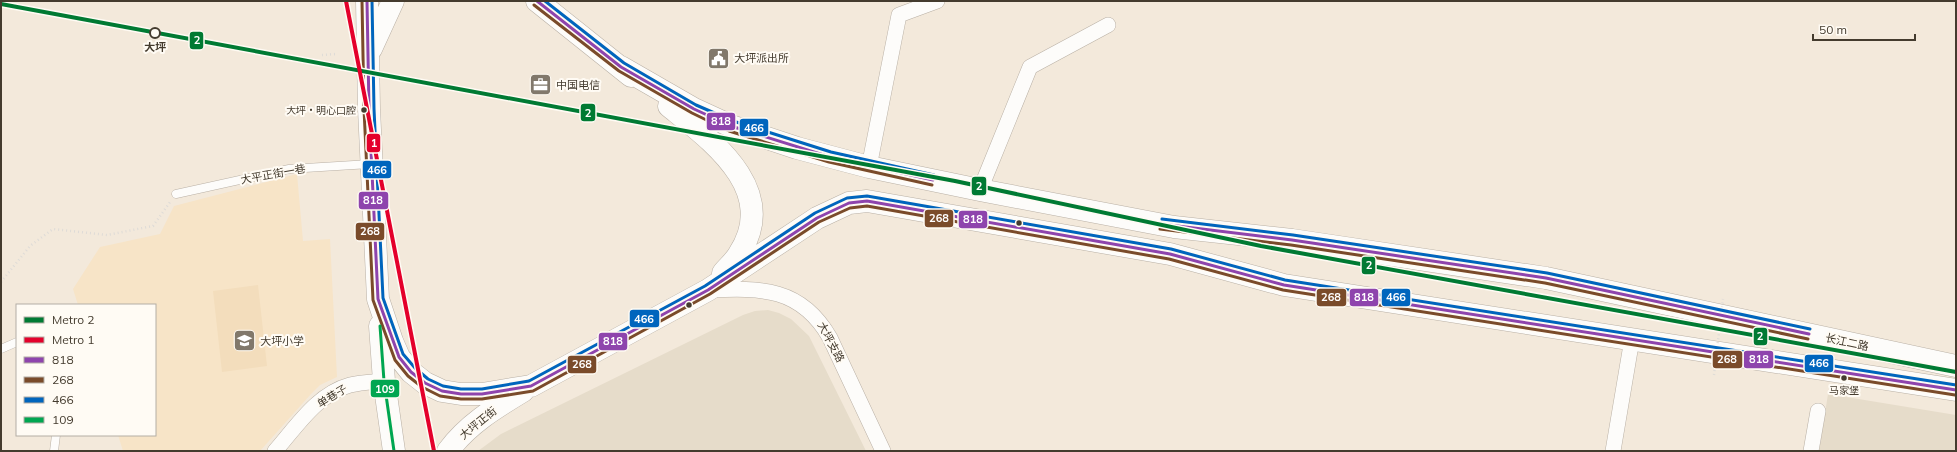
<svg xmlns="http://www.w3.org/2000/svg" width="1957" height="452" viewBox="0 0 1957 452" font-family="Mulish,'Noto Sans SC',sans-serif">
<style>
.commercial{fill:#e6dcca}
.built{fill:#f7e4c7}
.green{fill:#f3ddbc}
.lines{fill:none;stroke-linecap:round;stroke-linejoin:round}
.lane-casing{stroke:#b9b0a5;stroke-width:9}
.street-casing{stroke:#b9b0a5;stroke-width:16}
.primary-casing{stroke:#b9b0a5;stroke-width:23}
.path{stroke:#dedbd7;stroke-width:2.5;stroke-dasharray:1 3;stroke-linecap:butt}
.lane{stroke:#fdfcfa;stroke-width:8}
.street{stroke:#fdfcfa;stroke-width:15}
.primary{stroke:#fdfcfa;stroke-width:22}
.path-bridge{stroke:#dedbd7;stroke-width:2.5;stroke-dasharray:1 3;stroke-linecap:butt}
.bus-1-casing{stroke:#fffbf4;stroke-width:6}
.bus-2-casing{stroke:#fffbf4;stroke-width:6}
.bus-3-casing{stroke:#fffbf4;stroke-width:6}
.bus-4-casing{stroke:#fffbf4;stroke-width:6}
.bus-1{stroke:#8e44ad;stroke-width:3}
.bus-2{stroke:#7a4b2a;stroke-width:3}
.bus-3{stroke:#0065bd;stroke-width:3}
.bus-4{stroke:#00a651;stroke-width:3}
.metro-1-casing{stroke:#fffbf4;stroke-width:7}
.metro-2-casing{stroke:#fffbf4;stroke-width:7}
.metro-1{stroke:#007a33;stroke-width:4}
.metro-2{stroke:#e4002b;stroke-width:4}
.stop-dot{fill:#fffbf4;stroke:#443b2e;stroke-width:2}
.bus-dot{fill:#443b2e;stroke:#fffbf4;stroke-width:1.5}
.labels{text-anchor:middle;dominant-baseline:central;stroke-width:4;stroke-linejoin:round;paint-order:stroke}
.bus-label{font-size:10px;fill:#443b2e;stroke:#fffbf4;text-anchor:end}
.stop-label{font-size:11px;font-weight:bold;fill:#443b2e;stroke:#fffbf4}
.poi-label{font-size:11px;fill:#443b2e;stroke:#fffbf4;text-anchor:start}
.street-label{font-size:11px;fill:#443b2e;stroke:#fffbf4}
.line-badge{stroke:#fffbf4;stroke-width:1.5}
.badge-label{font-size:11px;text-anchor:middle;font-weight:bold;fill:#fff}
</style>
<rect width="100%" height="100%" fill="#f3e9db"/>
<path class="commercial" d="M768,310L779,313L791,319L809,336L866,451H478L501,434L743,315L755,311Z
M1828,394L1956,415V451H1819Z"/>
<path class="built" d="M297,174L303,241L330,239L337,377L320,385L311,394L260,451H123L118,435H155V305H78L73,289L100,247L160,234L174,206Z"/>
<path class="green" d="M258,285L267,366L222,372L213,291Z"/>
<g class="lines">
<defs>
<path id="lane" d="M176,194L289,169L370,164
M1,349L17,342
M54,451L56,435"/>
<path id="street" d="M869,167L899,15L937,1
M980,190L1030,67L1108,25
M709,290C761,288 801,287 830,338L883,451
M275,451C297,426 317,394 350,385C361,382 373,382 384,381
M1613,451L1632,339
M1811,451L1818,411"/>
<path id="primary" d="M367,1L369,109L378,299L392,341L399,357L411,372L425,383L442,391L461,394H482L531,386L708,290L817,218L849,203L867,201L1170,254L1284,285L1956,390
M537,1L631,76
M371,49L393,1
M621,67L694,109L731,126L797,148L869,167L980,190L1174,227L1292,240L1546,278L1956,366
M669,106C713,142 780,190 739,254C735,261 728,267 723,273
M380,326L384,381L394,451
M448,451C468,424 495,408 523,391"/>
</defs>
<use href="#lane" class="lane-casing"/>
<use href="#street" class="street-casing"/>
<use href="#primary" class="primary-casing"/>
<path class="path" d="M322,55L336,54
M1,282L30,246L53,229L107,235L153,226L170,202"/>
<use href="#lane" class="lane"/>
<use href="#street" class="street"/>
<use href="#primary" class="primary"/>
<path class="path-bridge" d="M1714,375L1723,299"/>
<defs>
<path id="bus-1" d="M367,1L369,109L378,299L399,357L411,372L425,383L442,391L461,394H482L531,386L708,290L817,218L849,203L867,201L1170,254L1284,285L1956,390
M537,1L621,67L694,109L731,126L830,157L933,180
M1161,224L1292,240L1546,278L1809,334"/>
<path id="bus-2" d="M362,1L364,109L373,300L395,360L408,376L422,387L440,396L461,399H482L533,391L710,294L819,222L850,208L867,206L1169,259L1283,290L1955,395
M534,5L619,71L692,113L729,131L829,162L932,185
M1160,229L1291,245L1545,283L1808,339"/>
<path id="bus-3" d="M372,1L374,109L383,298L403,354L415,368L428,379L443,386L461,389H482L529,381L705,286L815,213L847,198L867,196L1171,249L1285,280L1956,385
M545,1L624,63L696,105L733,121L831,152L934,175
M1162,219L1293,235L1547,273L1810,329"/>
<path id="bus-4" d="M380,326L384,381L394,451"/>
</defs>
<use href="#bus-1" class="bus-1-casing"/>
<use href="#bus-2" class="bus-2-casing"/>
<use href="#bus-3" class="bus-3-casing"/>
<use href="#bus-4" class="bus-4-casing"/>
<use href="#bus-1" class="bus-1"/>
<use href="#bus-2" class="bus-2"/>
<use href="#bus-3" class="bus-3"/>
<use href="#bus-4" class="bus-4"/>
<defs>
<path id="metro-1" d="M1,4L955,181L1261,246L1956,372"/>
<path id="metro-2" d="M346,1L434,451"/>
</defs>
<use href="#metro-1" class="metro-1-casing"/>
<use href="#metro-2" class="metro-2-casing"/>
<use href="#metro-1" class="metro-1"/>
<use href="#metro-2" class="metro-2"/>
</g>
<defs>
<symbol id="civic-square" viewBox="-11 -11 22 22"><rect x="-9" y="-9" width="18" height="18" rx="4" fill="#81786b" stroke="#fffbf4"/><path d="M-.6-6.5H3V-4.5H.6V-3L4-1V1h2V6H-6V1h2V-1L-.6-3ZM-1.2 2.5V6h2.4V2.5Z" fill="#fff"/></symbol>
<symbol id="office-square" viewBox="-11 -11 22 22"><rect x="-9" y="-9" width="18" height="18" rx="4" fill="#81786b" stroke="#fffbf4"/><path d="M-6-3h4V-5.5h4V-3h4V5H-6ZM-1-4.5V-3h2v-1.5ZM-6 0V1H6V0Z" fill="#fff"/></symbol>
<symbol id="school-square" viewBox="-11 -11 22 22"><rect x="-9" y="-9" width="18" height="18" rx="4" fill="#81786b" stroke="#fffbf4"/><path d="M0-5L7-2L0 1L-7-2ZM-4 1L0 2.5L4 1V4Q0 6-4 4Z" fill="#fff"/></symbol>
</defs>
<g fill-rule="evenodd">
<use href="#civic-square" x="706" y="46" width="25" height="25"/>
<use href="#office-square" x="528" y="72" width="25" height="25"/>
<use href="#school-square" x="232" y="328" width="25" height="25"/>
</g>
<circle class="stop-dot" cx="155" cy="33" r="5"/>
<g class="bus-dot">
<circle cx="364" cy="110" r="3.5"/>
<circle cx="1019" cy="223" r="3.5"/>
<circle cx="689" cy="305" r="3.5"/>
<circle cx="1844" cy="378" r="3.5"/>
</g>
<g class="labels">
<g class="bus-label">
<text x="356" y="110">大坪‧明心口腔</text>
<text x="1844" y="390" text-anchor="middle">马家堡</text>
</g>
<g class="stop-label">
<text x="155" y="47">大坪</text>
</g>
<g class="poi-label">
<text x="734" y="58">大坪派出所</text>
<text x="556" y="85">中国电信</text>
<text x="260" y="341">大坪小学</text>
</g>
<g class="street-label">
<text transform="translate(273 174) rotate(-10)">大平正街一巷</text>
<text transform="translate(831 342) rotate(62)">大坪支路</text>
<text transform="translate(1847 342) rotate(12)">长江二路</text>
<text transform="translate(332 396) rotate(-31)">单巷子</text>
<text transform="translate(478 423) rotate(-39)">大坪正街</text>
</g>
</g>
<g class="line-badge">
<rect x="189" y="31" width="15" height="19" rx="4" fill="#007a33"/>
<rect x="580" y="103" width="16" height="19" rx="4" fill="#007a33"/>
<rect x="706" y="112" width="30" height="19" rx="4" fill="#8e44ad"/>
<rect x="739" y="118" width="30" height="19" rx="4" fill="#0065bd"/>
<rect x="366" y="133" width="15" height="20" rx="4" fill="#e4002b"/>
<rect x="362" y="160" width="30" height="19" rx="4" fill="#0065bd"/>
<rect x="971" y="176" width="16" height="20" rx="4" fill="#007a33"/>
<rect x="358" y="191" width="31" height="19" rx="4" fill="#8e44ad"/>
<rect x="924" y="209" width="30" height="19" rx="4" fill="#7a4b2a"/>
<rect x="958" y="210" width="30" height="19" rx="4" fill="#8e44ad"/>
<rect x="355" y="222" width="30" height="19" rx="4" fill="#7a4b2a"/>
<rect x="1361" y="256" width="15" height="19" rx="4" fill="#007a33"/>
<rect x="1381" y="288" width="30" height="19" rx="4" fill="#0065bd"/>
<rect x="1349" y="288" width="30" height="19" rx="4" fill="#8e44ad"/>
<rect x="1316" y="288" width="31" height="19" rx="4" fill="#7a4b2a"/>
<rect x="629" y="309" width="31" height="19" rx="4" fill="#0065bd"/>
<rect x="1753" y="327" width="15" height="19" rx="4" fill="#007a33"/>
<rect x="598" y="332" width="30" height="19" rx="4" fill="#8e44ad"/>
<rect x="1743" y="350" width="31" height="19" rx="4" fill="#8e44ad"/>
<rect x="1712" y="350" width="31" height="19" rx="4" fill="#7a4b2a"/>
<rect x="1804" y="354" width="30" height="19" rx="4" fill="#0065bd"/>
<rect x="567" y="355" width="30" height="19" rx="4" fill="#7a4b2a"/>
<rect x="370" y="379" width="30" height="19" rx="4" fill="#00a651"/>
</g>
<g class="badge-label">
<text x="197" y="44">2</text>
<text x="588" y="117">2</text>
<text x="721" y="125">818</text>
<text x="754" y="132">466</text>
<text x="374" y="147">1</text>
<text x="377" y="174">466</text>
<text x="979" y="190">2</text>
<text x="373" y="204">818</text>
<text x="939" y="222">268</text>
<text x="973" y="223">818</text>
<text x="370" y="235">268</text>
<text x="1369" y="269">2</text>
<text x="1396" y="301">466</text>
<text x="1364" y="301">818</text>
<text x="1331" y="301">268</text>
<text x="644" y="323">466</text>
<text x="1760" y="340">2</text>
<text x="613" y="345">818</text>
<text x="1759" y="363">818</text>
<text x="1727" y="363">268</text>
<text x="1819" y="367">466</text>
<text x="582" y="368">268</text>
<text x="385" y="393">109</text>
</g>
<rect width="1957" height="452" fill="none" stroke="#443b2e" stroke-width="4"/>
<rect x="16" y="304" width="140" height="132" fill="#fffbf4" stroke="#b4aea5"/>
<rect x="24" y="317" width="20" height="6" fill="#007a33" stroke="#b4aea5"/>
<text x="52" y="324" font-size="12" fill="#443b2e">Metro 2</text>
<rect x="24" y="337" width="20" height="6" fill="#e4002b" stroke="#b4aea5"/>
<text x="52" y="344" font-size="12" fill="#443b2e">Metro 1</text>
<rect x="24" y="357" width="20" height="6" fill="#8e44ad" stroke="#b4aea5"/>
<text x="52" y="364" font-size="12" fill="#443b2e">818</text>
<rect x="24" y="377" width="20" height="6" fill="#7a4b2a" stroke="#b4aea5"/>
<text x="52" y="384" font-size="12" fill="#443b2e">268</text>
<rect x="24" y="397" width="20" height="6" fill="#0065bd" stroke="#b4aea5"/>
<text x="52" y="404" font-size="12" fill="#443b2e">466</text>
<rect x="24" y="417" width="20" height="6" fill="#00a651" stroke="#b4aea5"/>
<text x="52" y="424" font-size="12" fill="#443b2e">109</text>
<path d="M1813 34v6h102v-6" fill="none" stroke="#443b2e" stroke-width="2"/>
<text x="1819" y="34" font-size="12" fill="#443b2e" stroke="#fffbf4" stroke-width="3" paint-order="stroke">50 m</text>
</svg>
